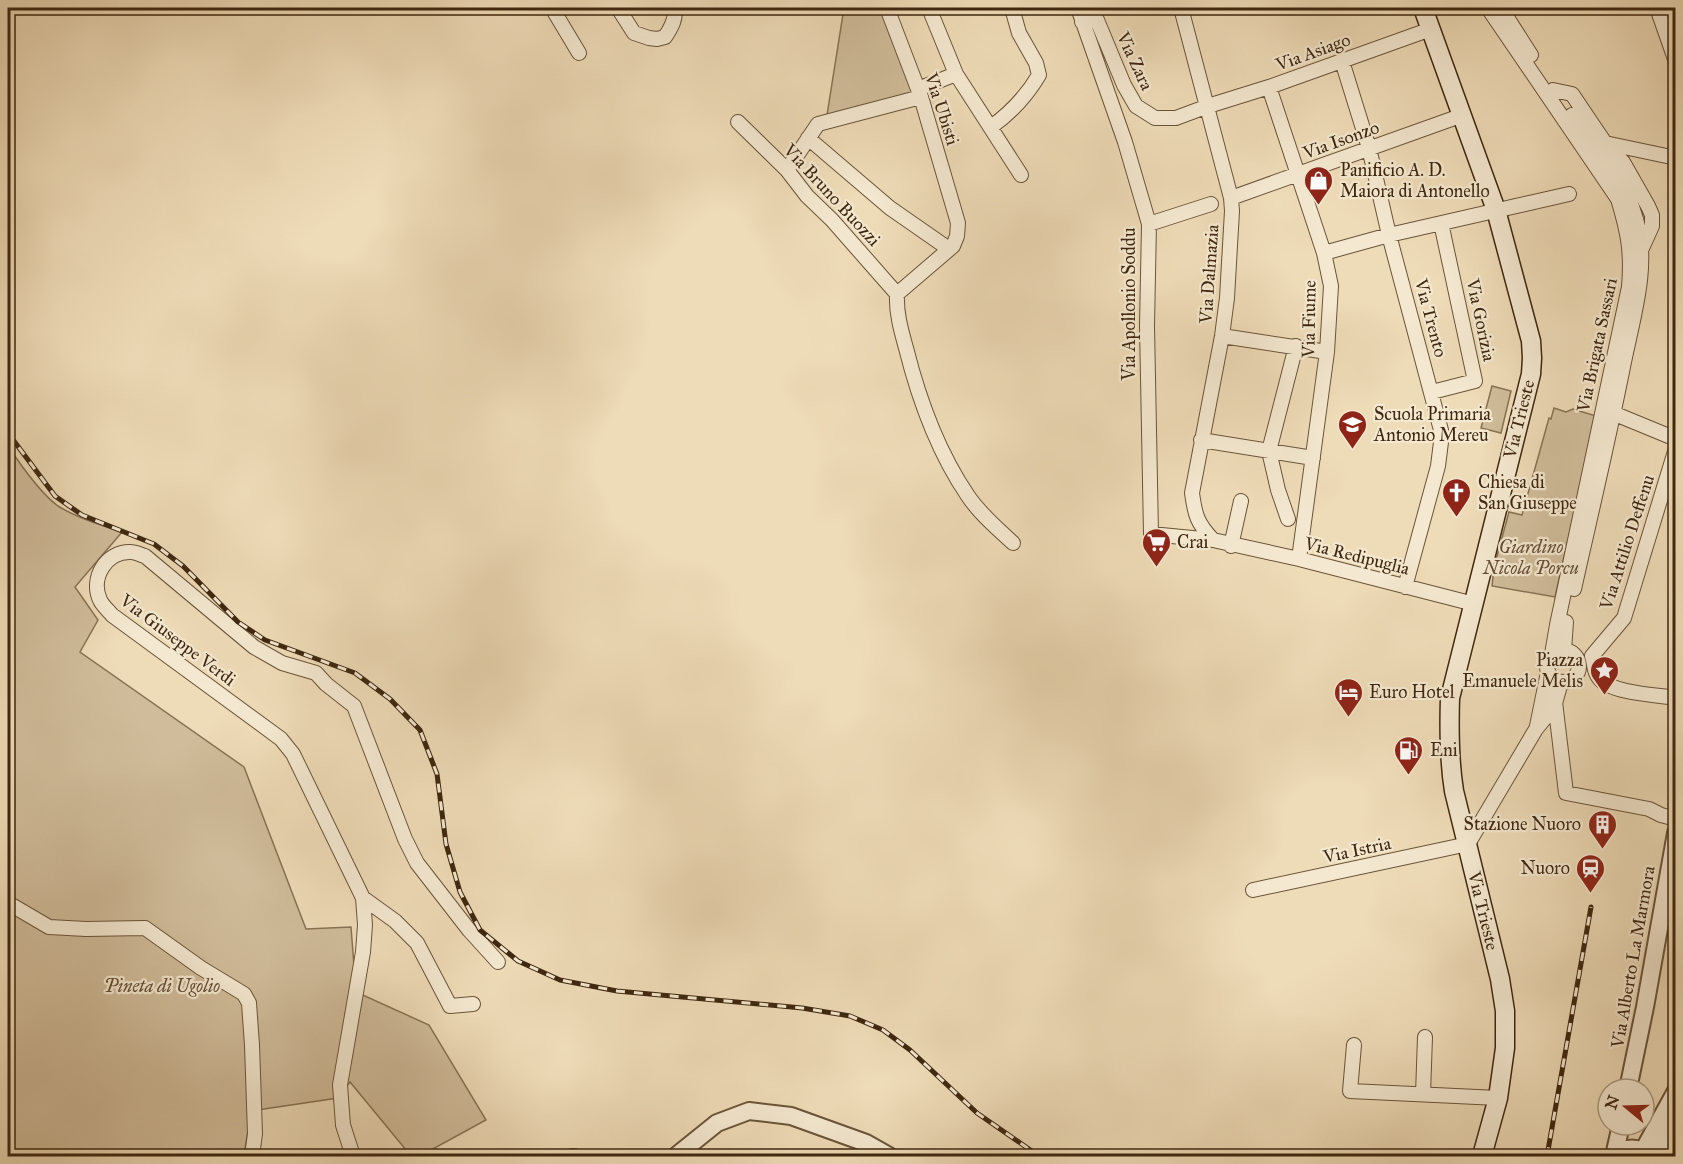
<svg xmlns="http://www.w3.org/2000/svg" width="1683" height="1164" viewBox="0 0 1683 1164" font-family="'IM FELL Great Primer',serif">
<style>
.green{fill:#d0bc9a;stroke:#877254;stroke-width:1.5}
.lines{fill:none;stroke-linecap:round;stroke-linejoin:round}
.minor-casing{stroke:#6a5439;stroke-width:16}
.tertiary-casing{stroke:#6a5439;stroke-width:20}
.secondary-casing{stroke:#3e270f;stroke-width:21}
.minor{stroke:#f4e8d0;stroke-width:14}
.tertiary{stroke:#f4e8d0;stroke-width:16}
.secondary{stroke:#f4e8d0;stroke-width:18}
.rail-casing{stroke:#3e270f;stroke-width:5}
.rail{stroke:#f4e8d0;stroke-width:3;stroke-dasharray:9;stroke-linecap:butt}
.labels{text-anchor:middle;dominant-baseline:central;stroke-width:4.5;stroke-linejoin:round;paint-order:stroke}
.street-label{font-size:18px;fill:#3e270f;stroke:#f4e8d0}
.poi-label{font-size:18px;fill:#3e270f;stroke:#f4e8d0;text-anchor:start}
.park-label{font-size:18px;font-style:italic;fill:#624c32;stroke:#f4e8d0}
</style>
<rect width="100%" height="100%" fill="#eedbb7"/>
<filter id="stains"><feTurbulence type="fractalNoise" baseFrequency=".00333" numOctaves="4"/><feColorMatrix values="0 0 0 0 .2 0 0 0 0 .09 0 0 0 0 .02 0 0 0 .5 -.17"/></filter>
<radialGradient id="worn" r=".72"><stop offset=".6" stop-color="#630" stop-opacity="0"/><stop offset="1" stop-color="#630" stop-opacity=".3"/></radialGradient>
<path class="green" d="M844,8H882L914,95L827,115Z
M1492,386L1511,391L1501,433L1481,428Z
M1554,408L1566,412L1573,409L1596,416L1555,597L1492,586L1494,567L1509,512L1522,515L1549,418L1551,419Z
M8,446C20,464 40,493 58,506C77,518 101,525 122,532L75,587L98,620L80,652L244,767L306,929L351,927L356,992L429,1025L486,1120L420,1156H411L350,1082L338,1098L251,1111L244,1156H8Z"/>
<g class="lines">
<defs>
<path id="minor" d="M552,8L579,53
M618,8L634,33L649,38L657,39L665,37C671,28 677,18 674,8
M887,8L921,97L958,223L957,236L953,246L897,294C896,313 901,330 906,348C919,400 938,452 968,496C980,514 997,528 1013,543
M929,8L956,74L1021,175
M1078,8L1125,142L1149,224L1147,326L1151,534L1213,540L1299,559L1474,604
M1181,8L1231,198L1232,211L1227,298L1222,336L1192,493C1195,515 1197,523 1213,540
M1488,8L1618,199C1628,232 1632,252 1629,287L1557,625L1552,654
M1501,8L1531,55
M1657,8L1676,62
M1082,22L1097,20L1124,85L1136,106L1155,118H1176L1208,106L1269,87L1431,29
M1342,61L1369,148L1389,235L1442,434L1438,466L1405,587
M1269,87L1324,253L1331,286L1327,352L1299,559
M918,89L956,74
M1553,90L1572,94L1605,143L1623,162L1648,206L1652,215V226L1642,248
M1572,115C1597,148 1625,179 1636,219C1650,265 1633,317 1624,362C1609,438 1591,513 1574,589
M738,122L787,170L807,196L832,220L897,294
M991,127C1012,112 1026,97 1039,75L1036,63L1019,33L1012,8
M808,138L890,208L949,249
M1605,143L1676,158
M787,170L818,124L921,97
M1231,198L1463,115
M1149,224L1211,204
M1324,253L1389,235L1569,194
M1222,336L1327,352
M1432,392L1475,381L1441,223
M1608,411L1676,439
M1201,440L1313,458
M1288,519L1278,490L1269,451L1296,346
M1231,546L1241,501
M1547 666a16 16 0 1 1 32 0a16 16 0 1 1-32 0Z
M1564,650L1566,622
M1592,656L1624,618L1676,448
M1592,656C1595,664 1593,671 1599,678C1610,693 1656,695 1676,698
M1552,677L1566,793L1649,809L1661,815L1676,819
M1537,726L1547,677
M1253,890L1468,844L1536,729L1554,707L1561,682
M363,898L395,921L417,943L450,1006L473,1004
M8,903L49,927L86,929L145,928L201,968L244,994L249,1003L252,1045L255,1134L252,1156
M1354,1045L1350,1091L1498,1098
M1423,1094L1425,1037
M353,1156L343,1125L340,1085L363,952L365,925L363,898L293,754L281,739L112,615C108,610 102,605 100,600C90,578 106,551 131,552C135,552 141,555 145,556L254,647L282,663L316,673L326,684L354,706L405,839L417,863L469,930L498,962
M572,1156H574"/>
<path id="tertiary" d="M1628,1089L1645,1007L1676,833
M1665,1122L1660,1148L1666,1156
M1646,1154L1645,1147L1676,1091
M676,1156L717,1123L749,1111L791,1116L866,1143L889,1156
M1614,1156L1621,1125
M1616,1156C1626,1146 1638,1146 1648,1156"/>
<g id="secondary">
<path id="s1" d="M1423,8L1496,210L1531,341L1532,358L1531,374L1450,698C1449,730 1449,760 1454,791L1500,979L1505,1011V1048L1498,1098L1482,1156"/>
</g>
</defs>
<use href="#minor" class="minor-casing"/>
<use href="#tertiary" class="tertiary-casing"/>
<use href="#secondary" class="secondary-casing"/>
<use href="#minor" class="minor"/>
<use href="#tertiary" class="tertiary"/>
<use href="#secondary" class="secondary"/>
<defs>
<path id="rail" d="M8,433L55,496L82,515L154,544L183,566L238,622L265,640L355,673L390,699L420,730L437,774L446,844L460,892L480,930L518,961L560,980L617,991L802,1008L850,1016L883,1030L910,1050L977,1113L1039,1156
M1547,1156L1591,907"/>
</defs>
<use href="#rail" class="rail-casing"/>
<use href="#rail" class="rail"/>
</g>
<defs>
<symbol id="shop-pin" viewBox="-11 -11 22 30"><path d="M0 17L-7.5 6A9.5 9.5 0 1 1 7.5 6Z" fill="#8f2418" stroke="#f4e8d0"/><path d="M-5-2.5h2.3a2.7 3.5 0 0 1 5.4 0H5L5.5 6h-11ZM-1.5-2.5h3a1.5 2.3 0 0 0-3 0Z" fill="#fff"/></symbol>
<symbol id="school-pin" viewBox="-11 -11 22 30"><path d="M0 17L-7.5 6A9.5 9.5 0 1 1 7.5 6Z" fill="#8f2418" stroke="#f4e8d0"/><path d="M0-5L7-2L0 1L-7-2ZM-4 1L0 2.5L4 1V4Q0 6-4 4Z" fill="#fff"/></symbol>
<symbol id="church-pin" viewBox="-11 -11 22 30"><path d="M0 17L-7.5 6A9.5 9.5 0 1 1 7.5 6Z" fill="#8f2418" stroke="#f4e8d0"/><path d="M-1.2-6h2.4v3.5h3.3v2.4h-3.3V6h-2.4V-.1h-3.3v-2.4h3.3Z" fill="#fff"/></symbol>
<symbol id="supermarket-pin" viewBox="-11 -11 22 30"><path d="M0 17L-7.5 6A9.5 9.5 0 1 1 7.5 6Z" fill="#8f2418" stroke="#f4e8d0"/><path d="M-6-5.5h2.5l.6 2H6L4.5 2H-2.5L-4.4-4H-6ZM-1.5 3.2a1.3 1.3 0 1 0 .1 0ZM3 3.2a1.3 1.3 0 1 0 .1 0Z" fill="#fff"/></symbol>
<symbol id="sight-pin" viewBox="-11 -11 22 30"><path d="M0 17L-7.5 6A9.5 9.5 0 1 1 7.5 6Z" fill="#8f2418" stroke="#f4e8d0"/><path d="M0-6L1.8-2.2L6-1.7L2.9 1.2L3.7 5.4L0 3.3L-3.7 5.4L-2.9 1.2L-6-1.7L-1.8-2.2Z" fill="#fff"/></symbol>
<symbol id="hotel-pin" viewBox="-11 -11 22 30"><path d="M0 17L-7.5 6A9.5 9.5 0 1 1 7.5 6Z" fill="#8f2418" stroke="#f4e8d0"/><path d="M-6-4.5h1.5V1H6V5H4.5V3h-9V5H-6ZM-4 0a1.8 1.8 0 1 1 3.6 0ZM.5 0V-2.5h3Q6-2.5 6 0Z" fill="#fff"/></symbol>
<symbol id="fuel-pin" viewBox="-11 -11 22 30"><path d="M0 17L-7.5 6A9.5 9.5 0 1 1 7.5 6Z" fill="#8f2418" stroke="#f4e8d0"/><path d="M-5.5-6h7V0h2V4h1.3V-2.5L3-4.5l.8-.8L6-3V5H2.5V1h-1V6h-7ZM-4.2-4.7v3.2H.2V-4.7Z" fill="#fff"/></symbol>
<symbol id="building-pin" viewBox="-11 -11 22 30"><path d="M0 17L-7.5 6A9.5 9.5 0 1 1 7.5 6Z" fill="#8f2418" stroke="#f4e8d0"/><path d="M-4-6H4V6H1V3H-1V6H-4ZM-2.5-4.3h1.7v1.8h-1.7ZM.8-4.3h1.7v1.8H.8ZM-2.5-1h1.7V.8h-1.7ZM.8-1h1.7V.8H.8Z" fill="#fff"/></symbol>
<symbol id="station-pin" viewBox="-11 -11 22 30"><path d="M0 17L-7.5 6A9.5 9.5 0 1 1 7.5 6Z" fill="#8f2418" stroke="#f4e8d0"/><path d="M-3-6H3Q5-6 5-4V2Q5 4 3 4L4.5 6H3L1.5 4h-3L-3 6H-4.5L-3 4Q-5 4-5 2V-4Q-5-6-3-6ZM-3.5-4v3h7v-3ZM-3.5 1v1.5H-2V1ZM2 1v1.5H3.5V1Z" fill="#fff"/></symbol>
</defs>
<g fill-rule="evenodd">
<use href="#shop-pin" x="1302" y="164" width="33" height="45"/>
<use href="#school-pin" x="1336" y="408" width="33" height="45"/>
<use href="#church-pin" x="1440" y="476" width="33" height="45"/>
<use href="#supermarket-pin" x="1140" y="526" width="33" height="45"/>
<use href="#sight-pin" x="1588" y="654" width="33" height="45"/>
<use href="#hotel-pin" x="1332" y="676" width="33" height="45"/>
<use href="#fuel-pin" x="1392" y="734" width="33" height="45"/>
<use href="#building-pin" x="1586" y="808" width="33" height="45"/>
<use href="#station-pin" x="1574" y="852" width="33" height="45"/>
</g>
<g class="labels">
<g class="street-label">
<text transform="translate(1313 52) rotate(-20)">Via Asiago</text>
<text transform="translate(1135 61) rotate(65)">Via Zara</text>
<text transform="translate(942 109) rotate(72)">Via Ubisti</text>
<text transform="translate(1341 140) rotate(-20)">Via Isonzo</text>
<text transform="translate(832 195) rotate(47)">Via Bruno Buozzi</text>
<text transform="translate(1209 274) rotate(-86)">Via Dalmazia</text>
<text transform="translate(1129 304) rotate(-90)">Via Apollonio Soddu</text>
<text transform="translate(1431 318) rotate(75)">Via Trento</text>
<text transform="translate(1309 319) rotate(-89)">Via Fiume</text>
<text transform="translate(1481 320) rotate(78)">Via Gorizia</text>
<text transform="translate(1597 345) rotate(-78)">Via Brigata Sassari</text>
<text transform="translate(1519 419) rotate(-76)">Via Trieste</text>
<text transform="translate(1627 542) rotate(-72)">Via Attilio Deffenu</text>
<text transform="translate(1357 556) rotate(14)">Via Redipuglia</text>
<text transform="translate(178 640) rotate(37)">Via Giuseppe Verdi</text>
<text transform="translate(1357 850) rotate(-12)">Via Istria</text>
<text stroke="none"><textPath href="#s1" startOffset="934">Via Trieste</textPath></text>
<text transform="translate(1633 957) rotate(-80)">Via Alberto La Marmora</text>
</g>
<g class="poi-label">
<text x="1340" y="170">Panificio A. D.<tspan x="1340" dy="21">Maiora di Antonello</tspan></text>
<text x="1374" y="414">Scuola Primaria<tspan x="1374" dy="21">Antonio Mereu</tspan></text>
<text x="1478" y="482">Chiesa di<tspan x="1478" dy="21">San Giuseppe</tspan></text>
<text x="1177" y="542">Crai</text>
<text x="1583" y="660" text-anchor="end">Piazza<tspan x="1583" dy="21">Emanuele Melis</tspan></text>
<text x="1369" y="692">Euro Hotel</text>
<text x="1430" y="750">Eni</text>
<text x="1581" y="824" text-anchor="end">Stazione Nuoro</text>
<text x="1570" y="868" text-anchor="end">Nuoro</text>
</g>
<g class="park-label">
<text x="1531" y="547">Giardino<tspan x="1531" dy="21">Nicola Porcu</tspan></text>
<text x="162" y="986">Pineta di Ugolio</text>
</g>
</g>
<rect width="1683" height="1164" fill="none" stroke="#eedbb7" stroke-width="30"/>
<rect x="9" y="9" width="1665" height="1146" fill="none" stroke="#3e270f" stroke-width="3"/>
<rect x="15" y="15" width="1653" height="1134" fill="none" stroke="#3e270f" stroke-width="1.5"/>
<g transform="translate(1626 1107) rotate(289)"><circle r="28" fill="#f4e8d0" stroke="#ab9b83" stroke-width="1.5"/>
<path d="M0-4.5L10 22L0 15L-10 22Z" fill="#8f2418"/>
<text y="-9" font-size="16" font-weight="bold" text-anchor="middle" fill="#3e270f">N</text>
</g>
<rect width="100%" height="100%" filter="url(#stains)"/>
<rect width="100%" height="100%" fill="url(#worn)"/>
</svg>
